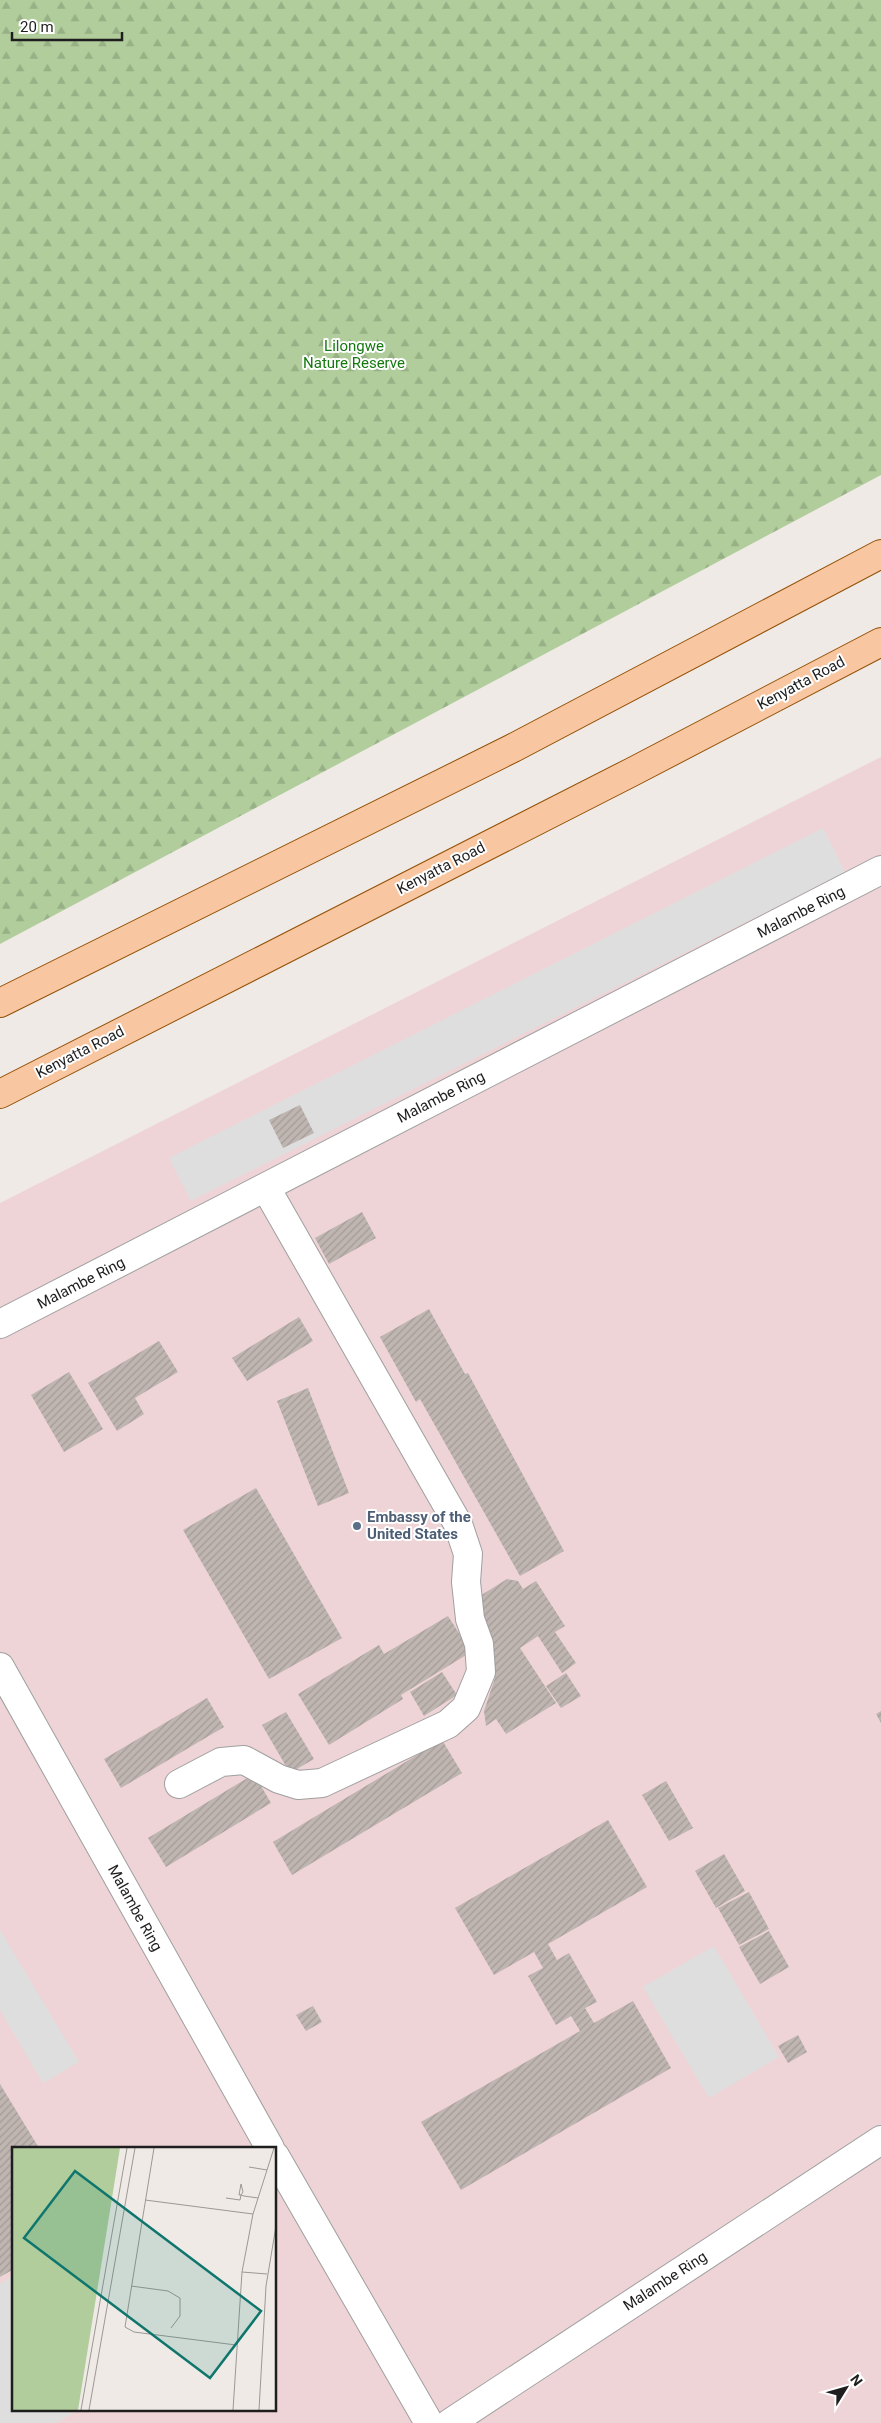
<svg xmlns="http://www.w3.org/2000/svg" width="881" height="2423" viewBox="0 0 881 2423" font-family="Roboto,sans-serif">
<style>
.commercial{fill:#efd4d7;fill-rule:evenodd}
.forest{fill:url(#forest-firs)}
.parking{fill:#dedede}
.building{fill:url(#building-hatch)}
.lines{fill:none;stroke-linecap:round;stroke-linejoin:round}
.minor-casing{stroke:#9f9f9f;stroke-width:30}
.major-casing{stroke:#935006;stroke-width:30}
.minor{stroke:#fff;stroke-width:28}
.major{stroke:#f8c6a0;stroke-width:28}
.service-dot{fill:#5c6f8a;stroke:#fff;stroke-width:2}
.labels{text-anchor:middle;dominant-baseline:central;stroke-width:4;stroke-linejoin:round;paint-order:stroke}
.park-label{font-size:15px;fill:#15790f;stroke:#fff}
.street-label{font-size:15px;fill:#1e1e1e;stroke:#fff}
.service-label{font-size:15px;font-weight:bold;fill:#4e5e75;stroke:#fff;text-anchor:start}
.inset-road{fill:none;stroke:#9b9895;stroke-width:1}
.view{fill:#0f766e;fill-opacity:0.15;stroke:#0f766e;stroke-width:2.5}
.inset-edge{fill:none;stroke:#1e1e1e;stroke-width:2.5}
</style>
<defs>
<pattern id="forest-firs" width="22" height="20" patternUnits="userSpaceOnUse" patternTransform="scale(1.25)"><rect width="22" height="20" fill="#b0cd9b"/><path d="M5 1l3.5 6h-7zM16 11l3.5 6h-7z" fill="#97b085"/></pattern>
<pattern id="building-hatch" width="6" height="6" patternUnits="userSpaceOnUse" patternTransform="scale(1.25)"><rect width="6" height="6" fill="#bfb5b1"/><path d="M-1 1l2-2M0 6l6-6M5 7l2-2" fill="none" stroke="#a49b98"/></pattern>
</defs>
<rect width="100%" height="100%" fill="#efeae5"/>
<path class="commercial" d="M881,757V2423H0V1203ZM14,2148H275V2409H14Z"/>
<path class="forest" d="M0,0H881V475L0,944Z"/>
<path class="parking" d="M823,828L845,872L191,1201L169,1158Z
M0,1930L79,2062L43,2083L0,2010Z
M714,1946L779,2057L709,2098L643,1987Z
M14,2275V2409H79L57,2423H0V2284Z"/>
<path class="building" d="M300,1105L314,1133L283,1148L269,1120Z
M362,1212L376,1238L329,1264L315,1238Z
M429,1309L465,1374L468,1373L564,1551L520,1576L420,1399L416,1402L380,1337Z
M299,1317L313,1341L247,1381L232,1358Z
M159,1341L178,1372L135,1398L144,1414L117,1431L88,1383Z
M69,1372L103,1429L64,1452L31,1395Z
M308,1388L349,1493L318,1506L277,1401Z
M256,1488L342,1638L269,1679L183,1530Z
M507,1579L518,1581L523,1589L536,1581L565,1626L555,1632L576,1663L562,1673L538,1636L520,1648L556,1703L506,1734L496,1719L486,1726L484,1711L495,1678V1655L475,1599Z
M448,1616L471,1652L401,1695L403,1699L329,1745L298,1694L379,1645L384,1654Z
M442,1672L457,1695L424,1716L410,1692Z
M566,1673L581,1696L561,1708L546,1686Z
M207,1698L224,1727L121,1788L104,1759Z
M881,1711V1723L876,1714Z
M286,1712L314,1759L290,1773L262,1725Z
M442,1740L462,1773L292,1875L273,1842Z
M254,1774L271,1803L166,1867L148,1838Z
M666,1781L693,1828L669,1841L642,1795Z
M608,1820L647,1887L548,1944L557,1960L569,1953L597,2002L585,2008L594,2023L633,2001L671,2068L461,2190L421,2122L580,2031L571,2016L556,2025L528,1976L543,1968L534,1952L494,1975L455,1908Z
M724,1854L745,1891L716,1908L695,1871Z
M749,1892L769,1929L739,1945L718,1908Z
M769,1931L789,1967L760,1984L739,1947Z
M313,2006L322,2022L306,2031L296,2015Z
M798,2035L807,2052L788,2063L778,2046Z
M0,2084L39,2148H14V2269L0,2277Z"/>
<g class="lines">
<defs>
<path id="minor" d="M0,1324L881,870
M0,1667L270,2148
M179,1784L221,1762L244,1760L279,1779L298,1785L322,1783L448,1724L466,1708L481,1672L479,1644L470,1619L466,1582L468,1554L458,1524L266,1188
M275,2156L429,2423
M450,2423L881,2140"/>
<path id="major" d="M0,1003L513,748L881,554
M0,1094L632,772L881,642"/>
</defs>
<use href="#minor" class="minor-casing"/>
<use href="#major" class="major-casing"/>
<use href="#minor" class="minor"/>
<use href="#major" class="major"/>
</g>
<circle class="service-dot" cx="357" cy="1526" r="5"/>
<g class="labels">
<g class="park-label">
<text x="354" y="346">Lilongwe<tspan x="354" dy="17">Nature Reserve</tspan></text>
</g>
<g class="street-label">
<text transform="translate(801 683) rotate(-28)">Kenyatta Road</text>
<text transform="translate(441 868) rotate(-27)">Kenyatta Road</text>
<text transform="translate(801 912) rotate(-27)">Malambe Ring</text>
<text transform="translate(80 1052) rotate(-27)">Kenyatta Road</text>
<text transform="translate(441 1097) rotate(-27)">Malambe Ring</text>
<text transform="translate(81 1283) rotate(-27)">Malambe Ring</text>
<text transform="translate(135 1908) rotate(61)">Malambe Ring</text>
<text transform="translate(665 2281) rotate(-33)">Malambe Ring</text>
</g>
<g class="service-label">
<text x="367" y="1517">Embassy of the<tspan x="367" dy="17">United States</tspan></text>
</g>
</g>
<g transform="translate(12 2147)">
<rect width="264" height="264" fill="#efeae5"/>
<path d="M0,1H108L66,263H0Z" fill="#b0cd9b"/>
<path class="inset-road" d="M142,1L113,180L122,185L224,198M237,20L255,23M214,51L228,53L229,48L231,45L229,37L227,48H229L232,49L246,51M133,53L241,67M230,125L255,127M119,139L156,144L168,151V169L159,181M69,263L115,1M77,263L123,1M221,263L230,125L241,67L262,1M247,263L254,139L264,79"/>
<path class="view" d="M63,24L249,164L198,231L12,91Z"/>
<rect width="264" height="264" class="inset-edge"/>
</g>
<g transform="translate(846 2388) rotate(53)" stroke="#ffffff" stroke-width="4" paint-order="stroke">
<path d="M0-4L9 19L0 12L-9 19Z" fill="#1e1e1e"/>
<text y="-8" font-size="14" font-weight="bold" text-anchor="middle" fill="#1e1e1e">N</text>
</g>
<path d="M12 32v8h110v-8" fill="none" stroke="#1e1e1e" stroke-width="2.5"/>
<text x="20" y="32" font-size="15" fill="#1e1e1e" stroke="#ffffff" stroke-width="4" paint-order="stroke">20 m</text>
</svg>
